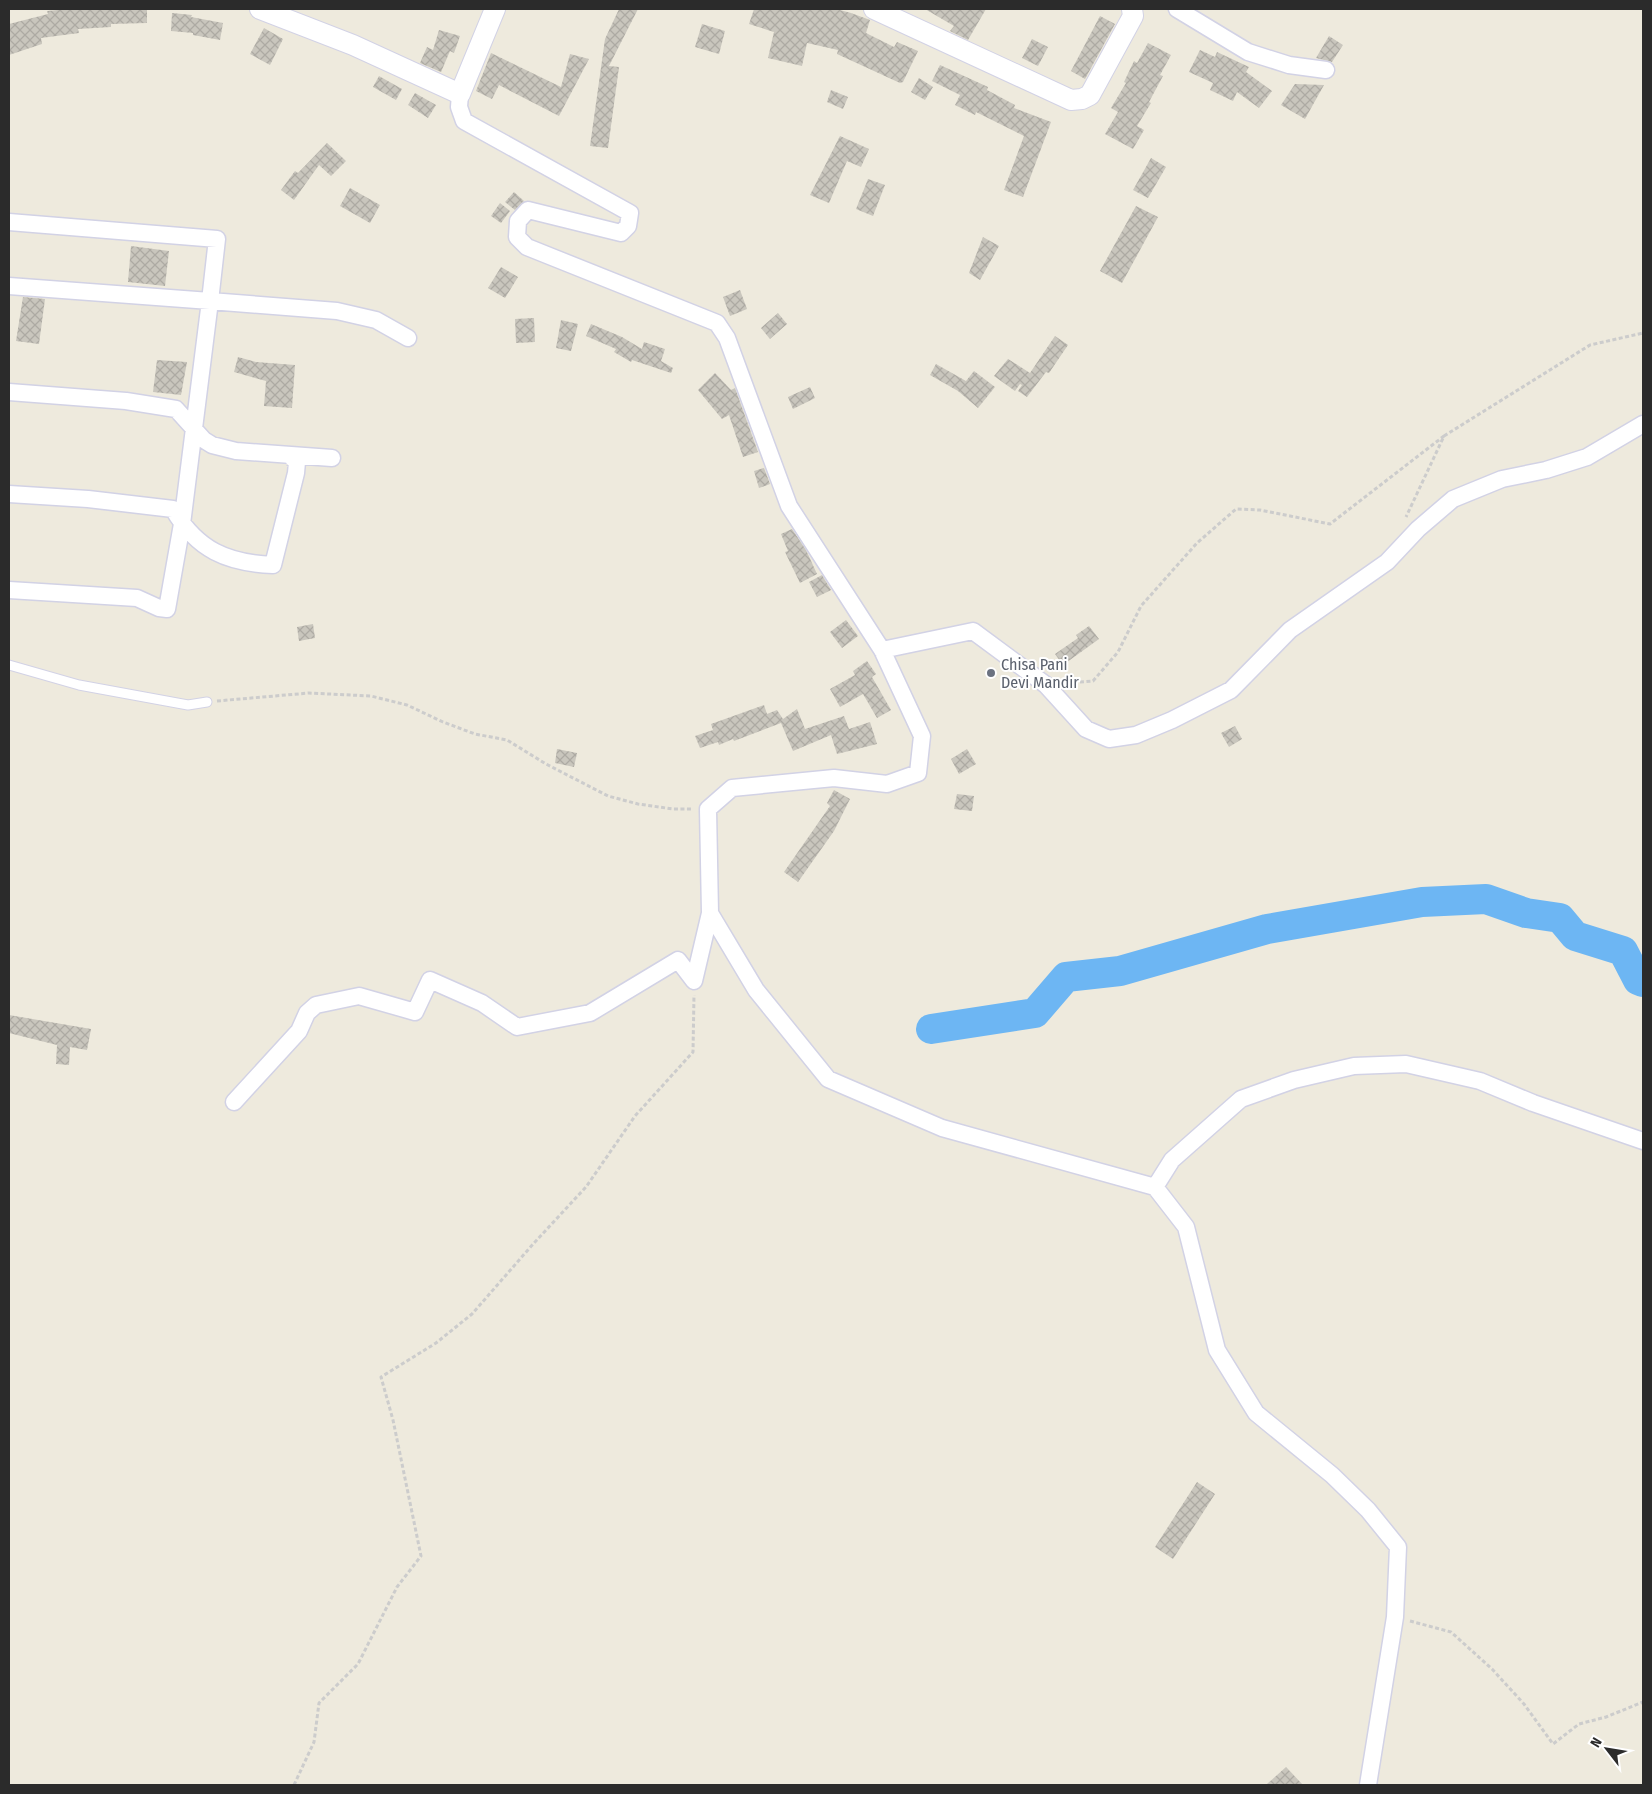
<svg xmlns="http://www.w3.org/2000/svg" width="1652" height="1794" viewBox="0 0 1652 1794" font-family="'Fira Sans Condensed',sans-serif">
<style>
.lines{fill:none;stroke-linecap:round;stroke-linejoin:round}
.river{stroke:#6db6f3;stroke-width:30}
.building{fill:url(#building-cross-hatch)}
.service-casing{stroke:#d2d2e5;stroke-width:11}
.minor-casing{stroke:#d2d2e5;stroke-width:19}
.tertiary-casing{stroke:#d2d2e5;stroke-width:22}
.path{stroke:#ccc;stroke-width:3;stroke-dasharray:4 2.5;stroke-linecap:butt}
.service{stroke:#fff;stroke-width:9}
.minor{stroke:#fff;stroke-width:16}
.tertiary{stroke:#fff;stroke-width:20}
.worship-dot{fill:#6b7280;stroke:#fff;stroke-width:2}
.labels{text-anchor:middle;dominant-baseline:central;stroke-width:4;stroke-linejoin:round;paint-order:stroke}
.worship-label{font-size:16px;fill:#5b616d;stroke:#fff;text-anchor:start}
</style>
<defs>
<pattern id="building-cross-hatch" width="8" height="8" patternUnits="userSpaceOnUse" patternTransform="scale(1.25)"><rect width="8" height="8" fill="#c9c6bd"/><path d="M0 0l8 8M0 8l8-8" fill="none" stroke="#adaaa3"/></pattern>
</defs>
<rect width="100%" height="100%" fill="#eeeadd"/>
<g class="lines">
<path class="river" d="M931,1029L1035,1013L1066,977L1120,971L1267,929L1422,902L1486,899L1526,913L1560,918L1575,936L1623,951L1638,980L1643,982"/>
</g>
<path class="building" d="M68,9H147V23L111,24V27L78,29L79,33L41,38L42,44L9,55V24L48,14L47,11Z
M619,9H638L609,66L619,67L608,148L590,146L605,39Z
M754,9H836L851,13L870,20L866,33L894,47L897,42L918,51L903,82L900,83L837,54L838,50L807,43L802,66L768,58L774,32L749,24Z
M925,9H986L968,40L950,31L954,26Z
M172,13L192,15L191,17L223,23L220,40L193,35V33L171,31Z
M1100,16L1115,24L1085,79L1071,71Z
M702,24L725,31L719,54L695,47Z
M264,28L283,39L270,65L250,54Z
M439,30L460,36L454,53L450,51L441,72L420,63L427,47L433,50Z
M1329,36L1343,45L1332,62L1316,58Z
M1032,39L1048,47L1038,66L1022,58Z
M1148,43L1171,55L1160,75L1163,76L1149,102L1151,103L1137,126L1144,130L1133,149L1105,134L1118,112L1111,108L1126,83L1124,82L1134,61L1137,63Z
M1200,50L1215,57L1217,52L1249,67L1246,72L1272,91L1259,108L1237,92L1233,101L1210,90L1213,83L1189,72Z
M491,53L561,87L570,54L589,59L559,116L499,85L492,99L476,91Z
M940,65L988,87L987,90L1015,105L1014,108L1051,122L1023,197L1004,190L1024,136L976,112L975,115L955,105L960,95L932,81Z
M379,76L402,89L396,100L373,87Z
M919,78L933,87L925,100L911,92Z
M1295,84L1324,85L1305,119L1281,105Z
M831,90L848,97L843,109L827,102Z
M415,93L436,105L428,118L408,105Z
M840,136L869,149L861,167L847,161L829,203L810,195Z
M327,143L346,161L331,176L319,165L294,200L281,190L295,171L298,173Z
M1151,158L1166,167L1148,198L1133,190Z
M868,179L885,185L873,216L856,209Z
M350,188L380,205L370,223L340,206Z
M514,192L524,201L515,210L505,202Z
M500,203L510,211L501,223L491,216Z
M1136,206L1158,217L1122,283L1100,271Z
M983,237L999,246L980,280L969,273Z
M131,246L169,251L165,286L128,282Z
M501,267L518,277L505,298L488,288Z
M740,290L747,309L730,316L723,297Z
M23,297L45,299L39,344L16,341Z
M778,313L787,324L770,339L761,328Z
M534,318L535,342L516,343L515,319Z
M561,320L578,324L571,351L556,348Z
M591,324L622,337L642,349L644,342L665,349L661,361L673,368L671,373L632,360L631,362L614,352L616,349L586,336Z
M1055,336L1068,345L1049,373L1046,372L1027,397L1018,391L1022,385L1020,384L1015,391L994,376L1008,359L1030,373Z
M238,357L256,362L295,365L292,408L264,406L266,381L234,372Z
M157,360L187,362L181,395L153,392Z
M936,364L966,381L974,371L995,387L978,408L958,391L930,375Z
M715,373L731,390L735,388L758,452L743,457L729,415L722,419L698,390Z
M810,387L815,398L793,409L788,397Z
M764,468L770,484L759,488L754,471Z
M792,529L806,550L817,574L800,583L785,552L788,551L781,534Z
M822,575L831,590L817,597L809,582Z
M846,620L858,636L842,648L830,632Z
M313,624L315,638L299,641L297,627Z
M1089,626L1099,639L1063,665L1055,654L1078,638L1076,635Z
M867,661L876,674L872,677L891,710L877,718L863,694L840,707L830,689L855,675L853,671Z
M764,705L767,714L777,710L783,719L797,709L805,729L844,716L849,729L870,722L877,744L837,754L831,735L793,751L781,723L734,741L733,739L719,745L718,742L700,748L695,736L713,730L711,724Z
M1235,726L1242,739L1229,747L1221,733Z
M557,749L577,753L574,767L555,763Z
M967,749L976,764L959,774L951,759Z
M834,790L850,799L834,831L798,882L784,872L830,806L827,803Z
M957,794L974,796L972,811L954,809Z
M9,1015L91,1029L87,1050L70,1047L69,1065L56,1064L57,1045L9,1033Z
M1197,1482L1215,1494L1173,1559L1155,1547Z
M1286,1767L1303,1785H1266Z"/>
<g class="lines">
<defs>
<path id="service" d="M9,665L79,685L188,705L207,702"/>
<path id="minor" d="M1177,9L1248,52L1289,65L1326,70
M460,94L459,107L464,121L630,213L628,226L621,233L528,210L518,221L517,237L527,247L717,323L727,338L789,506L882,650L922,736L918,773L887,784L834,778L732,788L708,809L710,913L756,990L828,1079L942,1128L1155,1187L1186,1227L1217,1350L1256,1413L1332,1475L1368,1510L1398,1547L1395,1617L1368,1785
M9,222L217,239L210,301L337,311L376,320L408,338
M9,286L210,301L182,524L167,609L159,608L137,598L9,590
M9,392L126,401L176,409L204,440L212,445L236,451L332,458
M9,494L88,499L173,509C197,550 227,563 273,565L296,473L297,462L289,455
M882,650L973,631L1046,685L1086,729L1109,739L1136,735L1172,720L1231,690L1290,630L1387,562L1418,529L1453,499L1502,479L1546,470L1587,457L1643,424
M234,1102L299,1031L307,1013L316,1005L359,996L415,1012L430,980L482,1003L517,1027L590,1013L678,960L694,981L710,913
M1155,1187L1172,1160L1241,1099L1294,1080L1354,1066L1406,1064L1480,1081L1533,1103L1643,1141"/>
<path id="tertiary" d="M260,9L353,45L460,94L495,9
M874,9L1071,100L1082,99L1090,95L1133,16L1132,9"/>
</defs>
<use href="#service" class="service-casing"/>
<use href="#minor" class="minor-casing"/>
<use href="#tertiary" class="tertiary-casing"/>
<path class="path" d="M1444,436L1590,345L1643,333
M1067,683L1093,681L1118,652L1141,606L1197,543L1236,509L1260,510L1330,524L1444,436L1406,517
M217,701L309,693L371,696L407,705L443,722L475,734L507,740L546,764L608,796L638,804L673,809H692
M1410,1621L1451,1632L1492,1669L1524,1704L1553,1744L1579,1724L1606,1717L1643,1702
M294,1785L314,1742L319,1703L358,1664L397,1587L421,1556L393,1420L381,1377L436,1343L472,1314L534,1243L586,1187L635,1116L693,1052L694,995"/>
<use href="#service" class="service"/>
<use href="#minor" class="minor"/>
<use href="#tertiary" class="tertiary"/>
</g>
<circle class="worship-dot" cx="991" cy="673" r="5"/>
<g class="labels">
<g class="worship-label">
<text x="1001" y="664">Chisa Pani<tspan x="1001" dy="18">Devi Mandir</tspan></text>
</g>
</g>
<rect width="1652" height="1794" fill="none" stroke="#2b2b2b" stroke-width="20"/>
<g transform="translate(1607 1749) rotate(301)" stroke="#ffffff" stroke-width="4" paint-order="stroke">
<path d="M0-4L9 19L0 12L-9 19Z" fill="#2b2b2b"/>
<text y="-8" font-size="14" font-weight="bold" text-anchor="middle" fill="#2b2b2b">N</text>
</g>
</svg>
